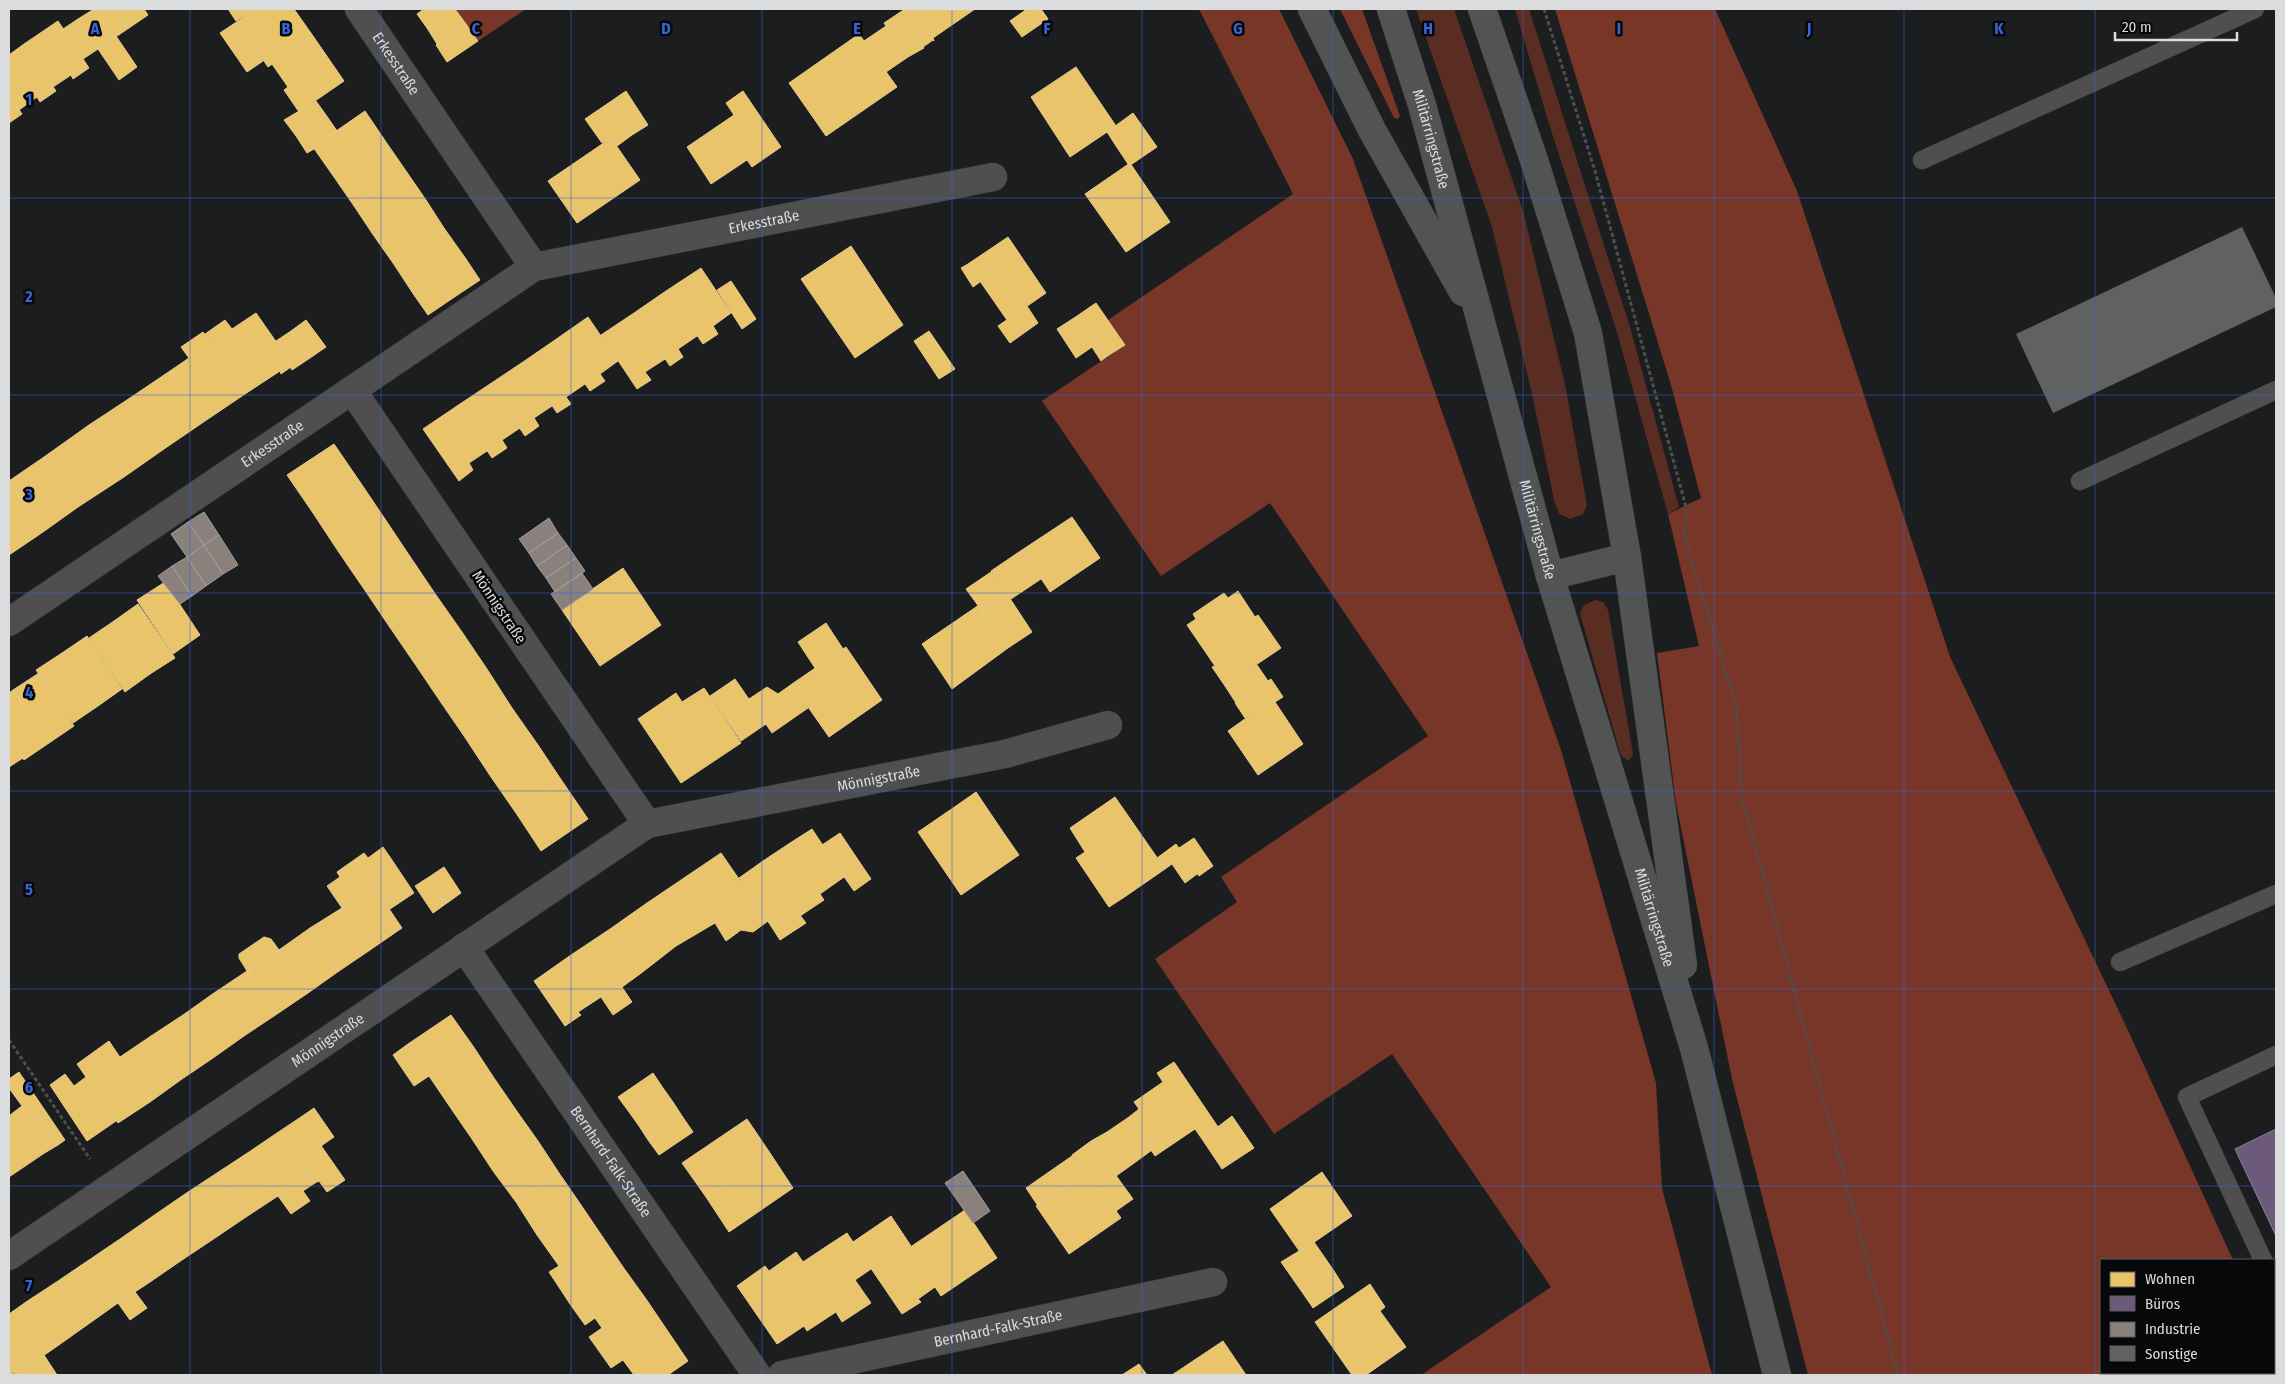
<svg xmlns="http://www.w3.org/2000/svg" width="2285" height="1384" viewBox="0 0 2285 1384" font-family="'Fira Sans Condensed',sans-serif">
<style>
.green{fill:#5a2d22}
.forest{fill:#783628}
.homes{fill:#e9c46a;stroke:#e4cb8c}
.offices{fill:#6d597a;stroke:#8e8098}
.industry{fill:#8a817c;stroke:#a29c99}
.building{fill:#606162}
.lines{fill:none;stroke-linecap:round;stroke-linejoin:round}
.service-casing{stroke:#373839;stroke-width:19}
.minor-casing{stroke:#373839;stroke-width:29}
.secondary-casing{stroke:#373839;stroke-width:29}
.path{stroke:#4d4e4e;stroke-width:3;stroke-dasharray:4 2.5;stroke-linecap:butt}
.service{stroke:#4f4f4f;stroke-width:18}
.minor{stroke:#4f4f4f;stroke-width:28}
.secondary{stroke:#525353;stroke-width:28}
.grid{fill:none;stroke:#3963d9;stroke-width:1;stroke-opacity:0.55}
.labels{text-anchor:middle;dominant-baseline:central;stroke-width:5;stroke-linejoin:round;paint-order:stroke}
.street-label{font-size:15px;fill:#dadcdd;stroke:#070809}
.grid-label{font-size:16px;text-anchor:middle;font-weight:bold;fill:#3963d9;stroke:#070809;stroke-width:5;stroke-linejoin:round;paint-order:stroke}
</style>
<rect width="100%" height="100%" fill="#1c1d1e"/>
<path class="green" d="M1416,9H1454L1523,211L1565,384L1587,505L1583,514L1570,519L1559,514L1554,500L1532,394L1492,227Z
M1515,9H1529L1630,327L1679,507L1668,514L1616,329L1549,124Z
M1595,600L1603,602L1608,610L1633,754L1629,761L1621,756L1580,614L1583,606Z"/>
<path class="forest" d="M455,9H526L478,41Z
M1199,9H1279L1353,159L1561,750L1656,1083L1662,1188L1712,1375H1421L1551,1287L1392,1054L1274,1134L1155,959L1237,902L1221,877L1428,736L1270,503L1161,576L1042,401L1125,345L1108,320L1293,194Z
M1340,9H1362L1400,116L1397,119L1394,118Z
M1555,9H1715L1797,191L1950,657L2126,1026L2233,1260H2101V1373H2274V1348L2276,1353V1375H1808L1732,1079L1676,803L1657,653L1699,646L1668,514L1701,498L1671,385Z"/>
<path class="homes" d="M94,9L114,38L98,49L78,19Z
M94,9H116L129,28L114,38Z
M116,9H144L148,15L129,28Z
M228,9H255L236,21Z
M255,9H294L313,36L268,67L253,45L257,42L241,19Z
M424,9H455L427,28L417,14Z
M455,9L466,24L437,44L427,28Z
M905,9H912L933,40L923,47L904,18L888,29L884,23Z
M912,9H975L933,38L934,41Z
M1027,9H1041L1048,19L1022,37L1010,21Z
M904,18L924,48L908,57L888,29Z
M78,19L98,49L83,59L63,29Z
M241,19L257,42L253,45L263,61L247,72L220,33Z
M58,21L89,68L73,79L71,75L53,87L24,44Z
M466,24L478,41L447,62L436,45Z
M886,26L908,57L886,72L864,41Z
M859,34L897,87L826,136L789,83Z
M116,36L137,67L119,80L98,49Z
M313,36L344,81L299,112L284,90L288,87L272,64Z
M24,44L56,91L40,102L37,97L19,110L9,95V55Z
M1076,67L1116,126L1070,157L1031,97Z
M626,91L648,125L632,135L610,102Z
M743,91L781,147L752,167L747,160L711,184L687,147L734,115L726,103Z
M9,95L22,114L9,123Z
M316,101L326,115L296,136L284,120Z
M610,102L632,135L617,146L611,138L602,143L585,119Z
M365,111L386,142L334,177L313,147Z
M1133,113L1145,130L1118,149L1107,132Z
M326,115L337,131L313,147L314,149L307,153L296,136Z
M1145,130L1157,147L1132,164H1128L1118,149Z
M611,138L640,180L577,223L548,181Z
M386,142L406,171L354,206L334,177Z
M1130,163L1170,222L1126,252L1085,194Z
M406,171L426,200L374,236L354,206Z
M426,200L444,228L393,263L374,236Z
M444,228L466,259L414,295L393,263Z
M1008,237L1046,293L1007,320L968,264Z
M851,246L903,325L855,358L801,279Z
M466,259L480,280L450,300L436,280Z
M968,264L980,282L973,287L961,268Z
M701,268L731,313L713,326L718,334L703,344L666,291Z
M436,280L450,300L428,315L414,295Z
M731,281L756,319L742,329L717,290Z
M666,291L697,336L678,349L683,357L670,366L634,313Z
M1096,303L1125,345L1106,357L1077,316Z
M1027,306L1038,323L1010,343L998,326Z
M256,313L291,363L289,365L291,367L281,374L280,371L245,394L205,334L225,320L232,329Z
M634,313L665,359L645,372L651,380L637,389L601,335Z
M1077,316L1106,357L1101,361L1092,347L1076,358L1057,329Z
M588,317L618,361L600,374L605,381L590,391L555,340Z
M306,320L326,347L310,358L291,331Z
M291,331L310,358L292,370L289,365L291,363L276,341Z
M929,331L955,369L939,379L914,341Z
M203,332L245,394L205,421L170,371L189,358L181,347Z
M555,340L585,384L566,397L571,404L557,413L523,362Z
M523,362L552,406L534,418L539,426L525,436L490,384Z
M170,371L205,421L164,449L130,398Z
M490,384L520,428L502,440L507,448L492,458L457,406Z
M130,398L164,449L124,477L89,425Z
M457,406L487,451L469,463L473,470L459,481L423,429Z
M89,425L124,477L78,507L44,457Z
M334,444L360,482L313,513L287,475Z
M44,457L78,507L43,532L9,481Z
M9,481L43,532L9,555Z
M360,482L385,519L338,551L313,513Z
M1072,517L1100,558L1050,592L1022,550Z
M385,519L411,558L364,589L338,551Z
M1022,550L1041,579L1011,599L991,571Z
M411,558L436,595L389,626L364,589Z
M623,568L661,625L600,666L562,610Z
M991,572L1007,594L982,611L966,589Z
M165,582L200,635L173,654L137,600Z
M1238,591L1255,617L1258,615L1281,648L1225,686L1212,667L1215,666L1187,625L1196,619L1193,614L1224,593L1228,598Z
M1007,594L1032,632L1008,648L982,611Z
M436,595L462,632L415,664L389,626Z
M138,604L175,658L150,674L114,621Z
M979,605L1008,648L952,689L922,644Z
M114,621L150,674L125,692L89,638Z
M826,623L843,649L815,668L798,642Z
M462,632L487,669L440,701L415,664Z
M87,636L122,689L98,706L62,653Z
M846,647L882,700L829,737L792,684Z
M62,653L98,706L73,723L36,670Z
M1257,665L1268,681L1236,703L1225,686Z
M487,669L512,708L466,739L440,701Z
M39,673L74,726L49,743L13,690Z
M735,679L766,724L741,741L710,696Z
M1271,679L1283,697L1275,702L1273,699L1245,718L1235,703Z
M792,684L808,708L772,733L749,699L767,687L778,694Z
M704,688L741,743L681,783L638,719L676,693L682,702Z
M13,690L49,743L24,760L9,738V693Z
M1273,699L1303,744L1258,775L1228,731Z
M512,708L538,745L491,777L466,739Z
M9,738L23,758L9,767Z
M538,745L562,781L516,813L491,777Z
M562,781L588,819L541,851L516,813Z
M976,792L1003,832L983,846L956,806Z
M1115,797L1165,869L1123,898L1091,848L1085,852L1070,828Z
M956,806L983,846L1003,832L1019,855L961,895L918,832Z
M812,829L844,877L820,894L787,845Z
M840,833L871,879L854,891L822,845Z
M1194,838L1213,866L1199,876L1179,848Z
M1176,844L1197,874L1185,883L1172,864L1165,869L1157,858Z
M787,845L820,894L796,910L763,861Z
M383,847L394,863L369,879L373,885L342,908L327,886L340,877L337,872L364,853L368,858Z
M1091,848L1123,898L1109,907L1076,858Z
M721,853L750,895L725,913L727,915L715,923L684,878Z
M763,861L796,910L771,926L739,878Z
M394,863L414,893L390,909L369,879Z
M444,867L461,893L447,903L429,877Z
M429,877L447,903L433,913L415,886Z
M684,878L715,923L676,946L647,903Z
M373,885L402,928L370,950L342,908Z
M820,894L824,900L800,916L796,910Z
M750,895L768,921L753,932L741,930L726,941L715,923L727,915L725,913Z
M647,903L676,946L640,974L610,929Z
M342,908L370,950L339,971L310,928Z
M796,910L806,923L780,940L771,926Z
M310,928L339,971L308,993L279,950Z
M610,929L640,974L622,987L620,984L601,997L571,955Z
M264,937L271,939L279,950L247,971L239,958V954Z
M279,950L308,993L277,1014L247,971Z
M571,955L601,997L578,1012L581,1015L565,1026L534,981Z
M247,971L277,1014L244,1036L214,993Z
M620,984L632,1002L613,1015L601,997Z
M214,993L244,1036L213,1058L183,1015Z
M183,1015L213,1058L182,1079L151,1036Z
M451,1015L473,1046L429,1076L408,1044Z
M151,1036L182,1079L150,1102L120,1057Z
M109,1041L150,1102L118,1123L77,1064Z
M408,1044L429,1076L414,1086L393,1055Z
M473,1046L494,1078L450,1107L429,1076Z
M1174,1062L1218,1127L1202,1139L1195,1129L1155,1156L1129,1117L1139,1109L1134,1102L1163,1082L1157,1073Z
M19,1072L65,1140L58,1145L38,1114L22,1124L14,1112L22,1106L9,1088V1079Z
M653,1073L663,1088L629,1112L618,1097Z
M65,1074L74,1086L86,1077L116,1121L87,1141L50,1085Z
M494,1078L516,1110L472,1139L450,1107Z
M663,1088L673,1102L639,1126L629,1112Z
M673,1102L682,1116L648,1140L639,1126Z
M314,1108L334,1137L321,1146L301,1117Z
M516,1110L538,1141L493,1171L472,1139Z
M14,1112L43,1154L9,1177V1116Z
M38,1114L58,1145L43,1154L22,1124Z
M682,1116L693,1132L659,1155L648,1140Z
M1232,1116L1254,1148L1222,1169L1202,1139Z
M301,1117L345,1180L327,1192L319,1181L315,1183L280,1131Z
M1129,1117L1152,1150L1130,1166L1107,1132Z
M747,1119L770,1153L706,1197L682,1163Z
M280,1131L310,1175L278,1196L249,1152Z
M1107,1132L1130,1166L1116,1176L1091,1141Z
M538,1141L559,1173L516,1202L493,1171Z
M1091,1141L1133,1199L1116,1211L1088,1171L1084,1174L1072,1155Z
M249,1152L278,1196L246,1217L217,1173Z
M770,1153L793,1188L729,1232L706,1197Z
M1072,1156L1084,1174L1038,1206L1026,1188Z
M1088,1171L1121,1218L1069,1254L1036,1206Z
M1322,1172L1352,1216L1300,1252L1270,1209Z
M217,1173L246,1217L215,1238L185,1194Z
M559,1173L581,1205L537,1235L516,1202Z
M310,1175L315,1183L303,1191L310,1201L291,1214L278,1196Z
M185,1194L215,1238L182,1260L153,1216Z
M581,1205L602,1236L559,1266L537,1235Z
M965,1210L997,1258L941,1296L909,1248Z
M153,1216L182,1260L150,1282L120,1239Z
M891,1216L911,1246L909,1248L935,1287L918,1299L921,1302L902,1314L853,1242Z
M847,1233L871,1269L855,1280L830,1244Z
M602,1236L623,1267L580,1297L559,1266Z
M120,1239L150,1282L118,1303L89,1260Z
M1314,1242L1334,1271L1302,1292L1281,1262Z
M830,1244L871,1303L842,1322L836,1312L807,1331L804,1326L777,1344L737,1286L765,1266L769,1271L796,1252L803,1262Z
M89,1260L118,1303L87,1325L58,1281Z
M559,1266L580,1297L570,1304L549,1272Z
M623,1267L646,1299L602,1328L580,1297Z
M1334,1271L1344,1287L1313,1308L1302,1292Z
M58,1281L87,1325L56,1347L26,1302Z
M1370,1284L1385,1307L1380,1311L1406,1347L1366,1375H1352L1315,1322Z
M135,1292L147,1308L130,1320L118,1303Z
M580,1297L595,1318L585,1325L570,1304Z
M646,1299L667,1330L623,1360L602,1328Z
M26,1302L56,1347L24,1369L9,1346V1314Z
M602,1328L623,1360L611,1368L589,1337Z
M667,1330L688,1361L668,1375H634L623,1360Z
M1223,1341L1246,1375H1172Z
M9,1346L23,1367L10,1375H9Z
M44,1355L57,1375H15L14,1373Z
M1139,1364L1147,1375H1122Z"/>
<path class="offices" d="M2276,1129V1236L2235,1149Z"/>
<path class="industry" d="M204,512L219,535L204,545L188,522Z
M549,518L558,533L529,553L519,539Z
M188,522L204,545L187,557L171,534Z
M558,533L567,545L537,566L529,553Z
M219,535L238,565L223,574L204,545Z
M204,545L223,574L206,586L187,557Z
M567,545L576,558L546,578L537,566Z
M187,557L206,586L192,596L172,566Z
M576,558L585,571L555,592L546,578Z
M172,566L192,596L180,604L158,576Z
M582,573L593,589L562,610L551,594Z
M963,1171L990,1211L973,1223L945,1183Z"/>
<path class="building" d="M2242,227L2276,298V307L2053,413L2016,334Z"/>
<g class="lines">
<defs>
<path id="service" d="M1922,160L2255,9
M2080,481L2276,390
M2120,962L2276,894
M2263,1260L2187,1097L2276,1055
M2274,1284L2276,1290"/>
<g id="minor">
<path id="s1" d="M359,9L534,267"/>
<path id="s2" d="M9,622L534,267L993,177"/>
<path id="s3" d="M647,824L1005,754L1108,725"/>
<path id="s4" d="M464,947L757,1375"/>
<path id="s5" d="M9,1256L647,824L352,390"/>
<path id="s6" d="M782,1375L1213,1282"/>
</g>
<g id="secondary">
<path d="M1312,9L1372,130L1463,292"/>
<path id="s7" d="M1391,9L1422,105L1550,576L1694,1048L1777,1375"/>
<path d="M1482,9L1533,157L1588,333L1627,557L1683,965"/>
<path d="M1550,576L1627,557"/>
</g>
</defs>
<use href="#service" class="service-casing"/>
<use href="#minor" class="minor-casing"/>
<use href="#secondary" class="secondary-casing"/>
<path class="path" d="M1544,9L1595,171L1686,507L1685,538L1736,704L1742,797L1898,1375
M9,1040L90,1159"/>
<use href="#service" class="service"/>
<use href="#minor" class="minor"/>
<use href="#secondary" class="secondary"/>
</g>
<path class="grid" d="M190,9V1375M381,9V1375M571,9V1375M762,9V1375M952,9V1375M1142,9V1375M1333,9V1375M1523,9V1375M1714,9V1375M1904,9V1375M2095,9V1375M9,198H2276M9,395H2276M9,593H2276M9,791H2276M9,989H2276M9,1186H2276"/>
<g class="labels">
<g class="street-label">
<text stroke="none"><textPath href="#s1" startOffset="66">Erkesstraße</textPath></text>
<text stroke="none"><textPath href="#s7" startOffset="136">Militärringstraße</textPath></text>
<text stroke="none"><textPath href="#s2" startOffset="868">Erkesstraße</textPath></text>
<text stroke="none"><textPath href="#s2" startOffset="318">Erkesstraße</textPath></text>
<text stroke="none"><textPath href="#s7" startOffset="541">Militärringstraße</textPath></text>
<text transform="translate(499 607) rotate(56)">Mönnigstraße</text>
<text stroke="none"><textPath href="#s3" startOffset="236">Mönnigstraße</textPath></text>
<text stroke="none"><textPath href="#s7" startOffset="946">Militärringstraße</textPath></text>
<text stroke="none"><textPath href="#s5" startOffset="385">Mönnigstraße</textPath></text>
<text stroke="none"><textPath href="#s4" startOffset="260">Bernhard-Falk-Straße</textPath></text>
<text stroke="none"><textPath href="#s6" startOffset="221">Bernhard-Falk-Straße</textPath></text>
</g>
</g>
<g class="grid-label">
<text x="95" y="34">A</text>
<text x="286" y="34">B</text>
<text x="476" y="34">C</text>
<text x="666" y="34">D</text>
<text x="857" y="34">E</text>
<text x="1047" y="34">F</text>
<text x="1238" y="34">G</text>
<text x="1428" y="34">H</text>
<text x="1619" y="34">I</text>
<text x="1809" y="34">J</text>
<text x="1999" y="34">K</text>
<text x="29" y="105">1</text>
<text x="29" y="302">2</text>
<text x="29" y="500">3</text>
<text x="29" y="698">4</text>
<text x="29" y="895">5</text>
<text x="29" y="1093">6</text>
<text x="29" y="1291">7</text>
</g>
<rect width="2285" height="1384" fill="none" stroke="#dadcdd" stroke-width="20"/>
<rect x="2100" y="1259" width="175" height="115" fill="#070809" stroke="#5b5d5e"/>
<rect x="2110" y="1272" width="25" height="15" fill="#e9c46a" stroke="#5b5d5e"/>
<text x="2145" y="1284" font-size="15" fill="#dadcdd">Wohnen</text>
<rect x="2110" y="1296" width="25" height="15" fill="#6d597a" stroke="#5b5d5e"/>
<text x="2145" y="1309" font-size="15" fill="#dadcdd">Büros</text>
<rect x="2110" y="1322" width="25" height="15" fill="#8a817c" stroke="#5b5d5e"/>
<text x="2145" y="1334" font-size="15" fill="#dadcdd">Industrie</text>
<rect x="2110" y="1346" width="25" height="15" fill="#606162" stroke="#5b5d5e"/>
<text x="2145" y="1359" font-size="15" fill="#dadcdd">Sonstige</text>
<path d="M2115 32v8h122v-8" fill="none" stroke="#dadcdd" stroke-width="2.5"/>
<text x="2122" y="32" font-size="15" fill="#dadcdd" stroke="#070809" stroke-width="4" paint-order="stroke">20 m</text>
</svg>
